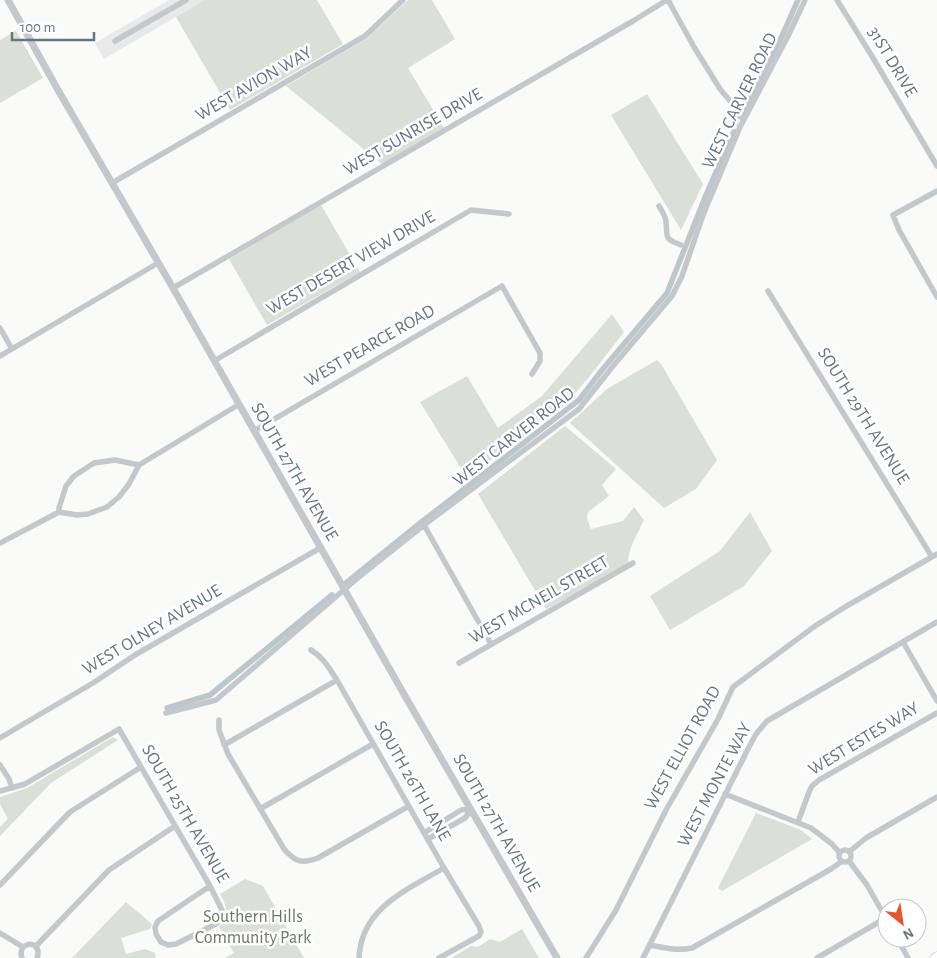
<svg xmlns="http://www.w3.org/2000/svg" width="937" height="958" viewBox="0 0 937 958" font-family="'Alegreya Sans',sans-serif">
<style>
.built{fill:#e8e9e9}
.green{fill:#dadfd7}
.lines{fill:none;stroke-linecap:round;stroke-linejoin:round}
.canal{stroke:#bbc7cb;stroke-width:5.5}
.secondary-casing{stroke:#b3babf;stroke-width:9}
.minor{stroke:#c3c8cc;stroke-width:5.5}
.tertiary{stroke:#c3c8cc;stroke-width:7}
.secondary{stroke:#fff;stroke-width:8}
.labels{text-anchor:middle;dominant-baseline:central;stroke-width:5;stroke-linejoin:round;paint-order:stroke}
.street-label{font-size:18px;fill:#657683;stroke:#fff}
.park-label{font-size:18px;fill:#687a64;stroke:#fff}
</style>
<rect width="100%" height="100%" fill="#fafaf8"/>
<path class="built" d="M169,0H205L104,59L95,43Z"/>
<path class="green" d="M205,0H317L343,44L230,110L176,17Z
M408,0H432L455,39L408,68L444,128L382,164L286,86L366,39Z
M16,31L43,78L0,103V40Z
M647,94L703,184L681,230L611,115Z
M321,205L360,272L267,325L229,259Z
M612,314L624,332L589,377L572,397L564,405L467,478L420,402L467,376L498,428L542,396Z
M657,360L661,364L717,460L696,489L664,508L570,423L607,389Z
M565,426L616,469L602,485L609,496L588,512L587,518L591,529L623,521L634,507L644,520C637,535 628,548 628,564L546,609L478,494Z
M750,512L772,551L744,586L670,630L650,596L720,551Z
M113,737L118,740L51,783L0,836V827L8,819L0,804V797L27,788Z
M756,813L801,830L812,839L722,891L718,888Z
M245,879L263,886L304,958H225L234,953L219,927C230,917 227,906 220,894Z
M126,902L152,924L150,929L121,938L126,954L145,949L155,953L156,958H72Z
M522,929L539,958H451L471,946L478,947L490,939L500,942Z"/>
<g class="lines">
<path class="canal" d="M741,117L782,36L798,0
M346,583L419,524L579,400L602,370L667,293L706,195L734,131
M167,708L210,695L332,595"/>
<defs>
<path id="secondary" d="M934,958L937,956"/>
</defs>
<use href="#secondary" class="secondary-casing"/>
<path class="minor" d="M668,0L694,47L720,89L736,108L737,117L735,124
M837,0L870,53L937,166
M115,41L186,0
M112,183L365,36L403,0
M937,191L893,215L899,230L937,297
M659,206C662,211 666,217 666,222C668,238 663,238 681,245
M173,288L633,21L667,0
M768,291L932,557
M0,328L12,349
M0,356L158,263
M214,361L471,210L509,214
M254,431L502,286L540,353V361L532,374
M59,512V508L66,486L74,476L94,463L115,460L139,465
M424,525L491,644
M0,543L59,512L77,515L88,514L107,507L119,497L129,484L139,465L238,405
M903,642L937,701
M311,650C323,657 329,668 337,680L444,868L479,926L481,932L479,936L439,958
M459,663L633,563
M166,713L216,700L360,576L424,525L579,409L613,366L672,296L682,276L703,215L740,127L788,36L805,0
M219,720V730L228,754L284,849C295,862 302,864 318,858L409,806
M0,738L93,683L135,655L320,548
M224,745L337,680
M0,765L9,779L12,788
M0,791L25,784L119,729L210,886L222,910L221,919L216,924L176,944L168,945L161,942L156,934L155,927L158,921L210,886
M725,794L811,828L832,844L840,853
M260,809L373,744
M798,822L809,792L812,786L819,780L937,713
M424,833L461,810L471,809
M428,839L465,818L471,810
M839 856a6 6 0 1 1 12 0a6 6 0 1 1-12 0Z
M849,852L866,838L937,797
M849,861L867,885L887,920
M0,885L70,812L141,767
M0,933L23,947
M897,938L908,958
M650,945C665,948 677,951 692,948L831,869L841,862
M36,946L109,870L175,826
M22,958L21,954L22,948C31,940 41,946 37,958
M359,958C361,908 407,890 444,868
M586,958L616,910L666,810L718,719L733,687L815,626L845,607L937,554
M643,958L749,747L756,734L767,721L937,622
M817,958L886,918"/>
<path class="tertiary" d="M8,0L58,90L173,288L405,696L557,958"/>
<use href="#secondary" class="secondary"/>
</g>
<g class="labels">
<g class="street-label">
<text transform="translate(892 62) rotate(59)">31ST DRIVE</text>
<text transform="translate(254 84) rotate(-30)">WEST AVION WAY</text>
<text transform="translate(740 101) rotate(-64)">WEST CARVER ROAD</text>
<text transform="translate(413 132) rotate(-30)">WEST SUNRISE DRIVE</text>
<text transform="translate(351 263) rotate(-30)">WEST DESERT VIEW DRIVE</text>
<text transform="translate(370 346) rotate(-30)">WEST PEARCE ROAD</text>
<text transform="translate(863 416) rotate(58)">SOUTH 29TH AVENUE</text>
<text transform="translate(514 437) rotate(-38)">WEST CARVER ROAD</text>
<text transform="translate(294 472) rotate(60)">SOUTH 27TH AVENUE</text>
<text transform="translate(539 600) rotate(-30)">WEST MCNEIL STREET</text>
<text transform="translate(152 630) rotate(-31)">WEST OLNEY AVENUE</text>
<text transform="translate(864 739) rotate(-31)">WEST ESTES WAY</text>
<text transform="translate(683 748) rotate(-61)">WEST ELLIOT ROAD</text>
<text transform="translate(412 781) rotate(60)">SOUTH 26TH LANE</text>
<text transform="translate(715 785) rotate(-62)">WEST MONTE WAY</text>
<text transform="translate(185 814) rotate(60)">SOUTH 25TH AVENUE</text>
<text transform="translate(496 823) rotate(60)">SOUTH 27TH AVENUE</text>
</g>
<g class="park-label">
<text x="253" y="917">Southern Hills<tspan x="253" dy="21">Community Park</tspan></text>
</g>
</g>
<g transform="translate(902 923) rotate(150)"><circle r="24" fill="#ffffff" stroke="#c1c8cd"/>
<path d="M0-4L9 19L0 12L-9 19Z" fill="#e4572e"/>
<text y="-8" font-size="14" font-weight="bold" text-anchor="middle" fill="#657683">N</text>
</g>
<path d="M12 32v8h82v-8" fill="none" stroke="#657683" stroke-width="2.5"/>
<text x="20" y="32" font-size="15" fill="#657683" stroke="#ffffff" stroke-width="4" paint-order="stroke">100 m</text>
</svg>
